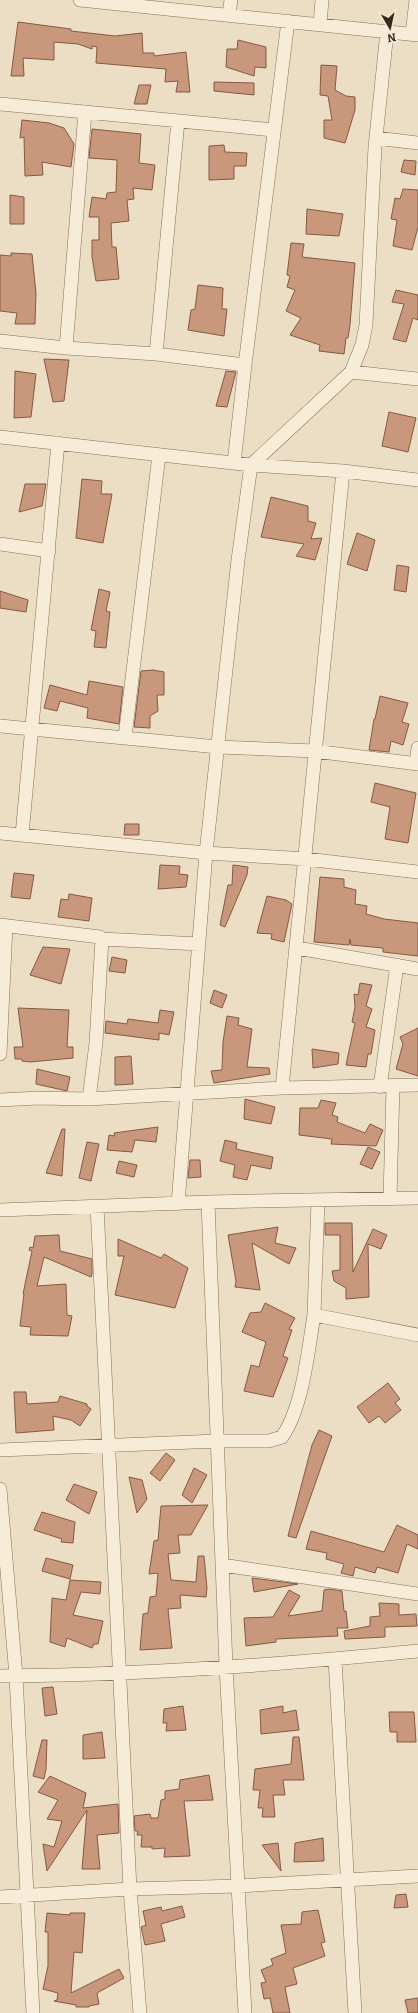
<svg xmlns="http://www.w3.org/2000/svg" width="418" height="2013" viewBox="0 0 418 2013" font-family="Bitter,serif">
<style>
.building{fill:#c9987c;stroke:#855942}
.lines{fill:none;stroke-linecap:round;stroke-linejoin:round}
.street-casing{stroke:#87705c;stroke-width:14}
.street{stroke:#f7ecd8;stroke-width:13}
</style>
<rect width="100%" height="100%" fill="#ecdec5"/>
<path class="building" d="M18,22L71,29V31L115,36L142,33L143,53H154V56L186,52L190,92H176L178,81L165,82L166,69L96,63L97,47L92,46V49L78,44L54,42V60L23,58L24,76H11Z
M238,40L266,47V68L255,67L254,76L226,67L227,49H237Z
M321,65L337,66L335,90L346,96L355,97V110L345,143L324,138V120H332L328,96L320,95Z
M214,82L254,83V95L214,91Z
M139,85H151L147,104H134Z
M22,120L49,123L64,128L74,144L71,167L42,162L43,175L25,176L24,137L20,138Z
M92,129L141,134L139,163L155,165L152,190L133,188L134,199L127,200L129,221L111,223L112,247H116L119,279L96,281L92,257V240H99V217H89L92,197L106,199L107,193L116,192L117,160L89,158Z
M224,145L225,152L247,153L246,166H234V179L209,180V146Z
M404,160L416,161L415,175L401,172Z
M403,189L418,190V227L412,250L393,246L397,220L391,219L395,198L400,199Z
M10,195L24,197V224H10Z
M307,209L343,214L339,236L306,234Z
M291,243L304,244L302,257L355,263L350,325L348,338H346L344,354L319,351L320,345L290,335L301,318L286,311L295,290L287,287L290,276L287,275Z
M11,253L32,254L36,293L35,324H15L17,313L0,311V255L11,256Z
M198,285L223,288L222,309H227L224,336L188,330L191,310L195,309Z
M396,290L418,295V320L413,318L406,342L393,339L404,304L392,302Z
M44,359L69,360L64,401L53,402Z
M15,371L36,374L31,417L14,418Z
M226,371L236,372L227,407L216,406Z
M389,412L416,418L408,452L382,446Z
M82,479L102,481L101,494H112L103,543L76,538Z
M25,484H46L42,506L19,512Z
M271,497L308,506V521L316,523L311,539L322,538L315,560L296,556L304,544L261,537Z
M357,533L375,540L367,571L347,564Z
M397,565L409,567L406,592L394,590Z
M99,589L110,592L106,611L110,612L106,648L94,647L96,631L91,630Z
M0,591L28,600L26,612L0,608Z
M153,670L164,672V695H157L158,711L150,716V728L134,727L141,671Z
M89,681L123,687L119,724L87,718L88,708L60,701L57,711L44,708L50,685L87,695Z
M380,696L408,703L402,722L409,724L403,745L391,741L389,752L369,750L374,719H375Z
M375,783L416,793L408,843L385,839L390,807L371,802Z
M125,824H139V835H124Z
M160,865L180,866L179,874L188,875L186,887L158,889Z
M233,865L248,867L247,875L225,927L220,925L228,885H232Z
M14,873L34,875L30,899L11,897Z
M320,877L344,879V887L356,890L355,904L367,906L366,914L384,919L418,923V956L383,952V948L351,945L350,939L349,945L314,942Z
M69,894L92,898L89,921L58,917L61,899L68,900Z
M267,896L286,900L292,904L284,942L271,939L272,934L257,933Z
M43,947L70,949L61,984L30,975Z
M112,957L127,960L125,973L109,971Z
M360,983L372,985L366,1006L372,1009L366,1027L375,1030L371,1054H368L366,1067L346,1065L355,1023L352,1022L355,1007L354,994L358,995Z
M214,990L227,995L222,1008L210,1003Z
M18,1008L69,1010L67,1047H73V1058L30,1062L22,1061V1059H15L14,1047H23Z
M160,1010L174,1012L169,1035L159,1033V1040L105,1033L106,1021L127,1024L128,1019L158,1023Z
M227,1016L239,1018L238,1025L252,1029L247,1067L269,1068L270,1074L214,1083L211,1071L222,1070L223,1042Z
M418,1028V1076L396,1069L403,1044L400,1037Z
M312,1049L339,1053L338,1064L313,1068Z
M131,1056L133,1084L115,1085V1057Z
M37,1069L70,1077L67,1091L36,1084Z
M245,1099L275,1107L271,1124L244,1119Z
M321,1100L336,1103L332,1115L338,1117L337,1122L365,1133L370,1124L383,1130L376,1146L331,1144L332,1139L299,1135L300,1108H318Z
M158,1127L156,1142L135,1140L132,1152L107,1150L109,1135L115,1136L114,1133Z
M62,1129H65L62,1176L46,1173Z
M225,1140L237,1143L236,1149L273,1157L271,1169L251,1165L247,1180L233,1177L235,1165L220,1161Z
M87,1142L99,1144L91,1181L79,1178Z
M368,1147L380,1152L372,1169L360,1164Z
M190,1160H200L201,1177L188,1178Z
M119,1161L137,1165L134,1177L116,1173Z
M325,1223H352L353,1272L373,1229L387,1235L381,1249L368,1244L369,1297L346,1299V1288L334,1281L332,1271L340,1270V1235H325Z
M278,1227L275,1243L296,1248L289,1264L252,1243L260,1290L235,1287L236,1281L228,1235Z
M59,1235L60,1251L92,1259V1274L91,1277L44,1257L37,1286L66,1284L67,1315L72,1316L68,1336L30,1335L31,1327L20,1326L24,1294H23L32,1251L29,1250L30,1247L33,1248L35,1236Z
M118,1239L161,1258L164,1254L188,1268L175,1308L115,1295L124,1256H118Z
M265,1303L295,1318L289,1329L292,1330L283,1356L288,1358L273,1397L244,1391L251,1365L259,1367L266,1342L242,1332L250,1313L261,1312Z
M388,1383L400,1399L395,1403L401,1410L385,1423L379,1416L369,1423L357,1407Z
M14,1392H26L27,1404L58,1402L60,1396L87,1404V1406L91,1409L80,1426L71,1420L53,1416L54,1430L16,1433Z
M319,1430L332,1436L296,1538L288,1536L312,1445Z
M166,1453L175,1460L160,1481L150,1473Z
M194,1468L207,1475L192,1503L182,1495Z
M129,1477L142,1480L147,1499L137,1513Z
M74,1484L97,1492L89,1514L66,1500Z
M208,1505L191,1535H178L180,1553L168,1554L171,1580L196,1582L198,1556H204L207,1588L206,1597L180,1595L181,1608L168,1609L172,1648L140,1650L143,1614L148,1613L150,1597L156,1596L158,1573L149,1574L154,1541L158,1540L161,1506Z
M42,1512L75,1522L73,1543L61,1542L62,1539L34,1530Z
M397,1525L418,1535V1549L407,1544L398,1573L377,1567L375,1573L355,1567L353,1576L341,1573L344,1564L326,1559L327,1553L306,1549L311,1531L384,1552Z
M46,1558L73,1565L70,1579L42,1571Z
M252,1578L298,1584L254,1592Z
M70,1580L101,1582L100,1594L81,1592L73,1615L103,1621L98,1644H94L92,1648L67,1638L65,1647L50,1642L52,1598L66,1600Z
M329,1589L342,1591L344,1611H346L348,1628H337L338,1636L276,1639V1642L246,1646L244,1618L273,1617L289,1590L300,1596L288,1616L322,1611L324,1590Z
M379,1603L399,1604V1615L416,1614L417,1626L385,1627V1637L345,1639L344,1631L370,1626V1617L380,1616Z
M53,1687L57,1714L45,1716L42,1688Z
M183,1706L186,1730L166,1731L167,1723H163L164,1709Z
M283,1706V1713L296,1710L299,1730L261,1734L260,1710Z
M389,1712H414L416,1742H397V1732H390Z
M102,1732L105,1758L83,1759V1735Z
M293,1737H299L304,1780H283L285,1795H273L275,1817H262L263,1808H258L260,1790H253L255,1769L291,1764Z
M42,1740H47L46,1769L44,1779L33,1776Z
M209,1775L213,1800L184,1801L190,1856L164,1857L165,1848L152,1849V1847H141L142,1835H137L138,1831H135L134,1816L150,1814L151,1818H158L161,1800L165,1799V1791L179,1789L180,1780Z
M50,1776L86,1793L83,1808L118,1804L119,1833L97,1835L100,1869H82L87,1810L47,1871L43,1844L54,1847L62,1821L47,1819L58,1800L38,1792Z
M323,1838L324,1861L294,1862L295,1843Z
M278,1843L281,1871L262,1845Z
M406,1894L408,1907L394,1908L396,1895Z
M182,1906L185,1917L161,1924L165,1941L145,1945L141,1927L146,1925L143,1911L161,1907L162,1911Z
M318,1910L325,1942L321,1943L325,1956L293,1968L297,1984L285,1987L290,2013H273L270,1998L264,1999L261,1983L266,1982L261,1970L273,1965L271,1959L286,1953L281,1925L301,1924L302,1912Z
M47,1913L70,1915V1913H85L82,1953L74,1952L71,1993L119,1969L124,1978L97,1993L99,2004L89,2006V2007H76V2005L54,2001L57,2000L58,1993L43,1989L48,1966V1932H45Z
M418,1998V2013H408L405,2000Z"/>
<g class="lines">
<defs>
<path id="street" d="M80,0L418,35
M229,15L231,0
M320,24L322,0
M412,34L416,0
M0,104L274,130
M376,138L418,143
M0,341L66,348L156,354L245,365L234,463
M66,348L85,112
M156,354L178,121
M245,365L288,21
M351,372L418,379
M0,437L251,465L343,471L418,480
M0,544L49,551
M0,726L218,747L314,751L418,764
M125,737L159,455
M416,763L418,748
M0,833L206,853L306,859L418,872
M22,835L58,443
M0,925L100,937L102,939L96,1043L89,1099
M102,939L199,944
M297,948L418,969
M0,1054L6,926
M380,1087L397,965
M282,1088L343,471
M0,1100L38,1098L89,1099L282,1088L418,1085
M390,1198L393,1087
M318,1200L314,1315L418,1335
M208,1202L226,1666L245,2013
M178,1204L206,853L238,560L251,465L351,372L362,345L366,325L375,147L387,32
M97,1206L130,1889L140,2013
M0,1210L208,1202L418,1198
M0,1450L217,1441H269L282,1437C303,1407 308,1351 314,1315
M0,1489L16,1676L33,2013
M222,1565L418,1594
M335,1659L355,2013
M0,1676C139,1675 279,1665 418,1651
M0,1897L130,1889L238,1886L418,1876"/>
</defs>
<use href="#street" class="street-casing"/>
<use href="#street" class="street"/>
</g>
<g transform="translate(390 28) rotate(171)" stroke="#f4e9d4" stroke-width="3" paint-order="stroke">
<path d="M0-3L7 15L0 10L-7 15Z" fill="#37291f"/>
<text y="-6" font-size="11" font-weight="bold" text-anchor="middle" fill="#37291f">N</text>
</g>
</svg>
